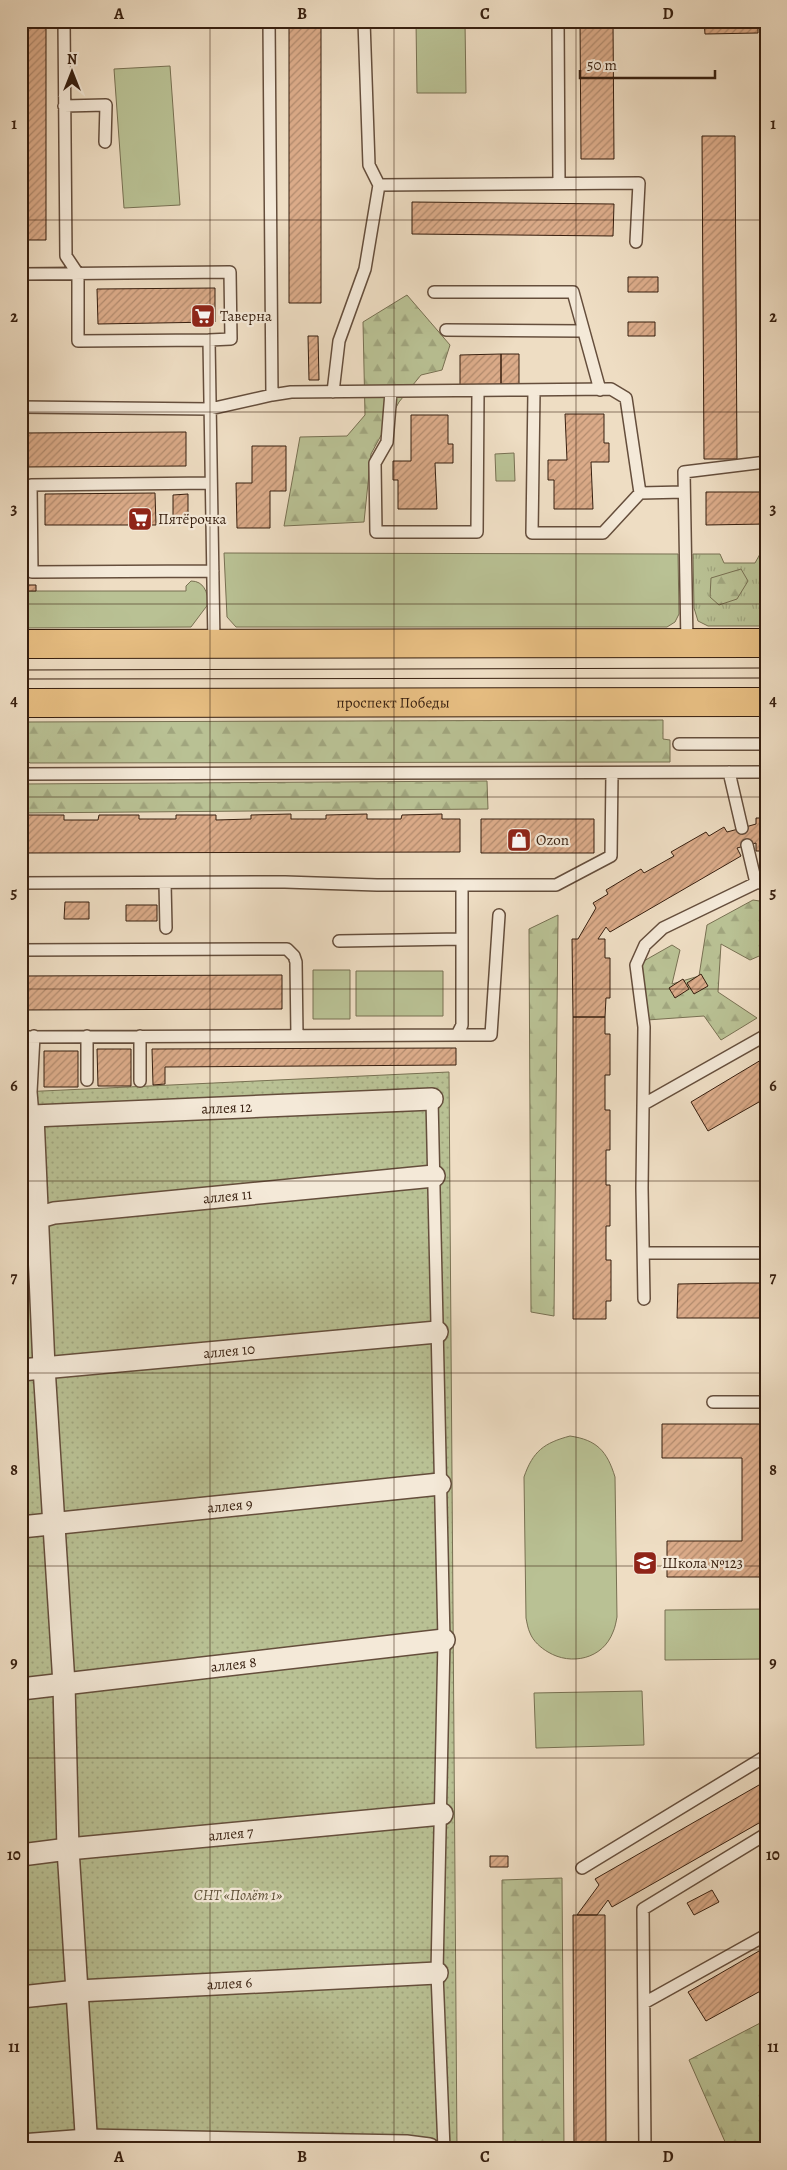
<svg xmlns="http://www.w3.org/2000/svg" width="787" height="2170" viewBox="0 0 787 2170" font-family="Alegreya,serif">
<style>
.grass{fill:url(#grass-tufts);stroke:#787052}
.forest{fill:url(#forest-firs);stroke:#787052}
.park{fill:#b9c194;stroke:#787052}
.garden{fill:url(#garden-dots);stroke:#787052}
.building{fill:url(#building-hatch);stroke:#371f0f}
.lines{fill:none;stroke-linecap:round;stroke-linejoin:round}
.service-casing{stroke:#654e3c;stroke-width:14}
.minor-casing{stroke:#654e3c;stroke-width:24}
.primary-casing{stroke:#371f0f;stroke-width:30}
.service{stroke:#f4e9d8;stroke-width:11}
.minor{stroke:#f4e9d8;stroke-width:21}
.primary{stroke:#e7be82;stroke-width:28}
.tram{stroke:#371f0f;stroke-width:1}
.grid{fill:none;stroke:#371f0f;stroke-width:1;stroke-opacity:0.55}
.labels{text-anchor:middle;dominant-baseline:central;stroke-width:4.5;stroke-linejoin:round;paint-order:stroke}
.poi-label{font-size:15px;fill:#371f0f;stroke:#f4e9d8;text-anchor:start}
.street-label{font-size:15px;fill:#371f0f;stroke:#f4e9d8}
.park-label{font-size:15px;font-style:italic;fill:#5e5037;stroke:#f4e9d8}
.neatline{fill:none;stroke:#371f0f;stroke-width:2}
.grid-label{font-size:16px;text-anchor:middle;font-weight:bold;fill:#371f0f}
</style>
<defs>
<pattern id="grass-tufts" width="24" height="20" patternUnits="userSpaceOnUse" patternTransform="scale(1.25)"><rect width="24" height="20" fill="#b9c194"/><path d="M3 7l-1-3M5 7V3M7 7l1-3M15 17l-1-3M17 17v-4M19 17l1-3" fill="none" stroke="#a0a57e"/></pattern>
<pattern id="forest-firs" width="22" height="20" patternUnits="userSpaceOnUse" patternTransform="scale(1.25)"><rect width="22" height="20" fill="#b9c194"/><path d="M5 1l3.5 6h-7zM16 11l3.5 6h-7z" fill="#a0a57e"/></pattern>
<pattern id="garden-dots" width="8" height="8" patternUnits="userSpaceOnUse" patternTransform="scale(1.25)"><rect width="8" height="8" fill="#b9c194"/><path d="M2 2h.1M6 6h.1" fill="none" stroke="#a0a57e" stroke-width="1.8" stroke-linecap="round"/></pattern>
<pattern id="building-hatch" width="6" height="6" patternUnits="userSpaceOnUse" patternTransform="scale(1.25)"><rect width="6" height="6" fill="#dbab89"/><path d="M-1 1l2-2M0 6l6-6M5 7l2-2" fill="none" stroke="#b28b6e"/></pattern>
</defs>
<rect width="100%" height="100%" fill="#eeddc3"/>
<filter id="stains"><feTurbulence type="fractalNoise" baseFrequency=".004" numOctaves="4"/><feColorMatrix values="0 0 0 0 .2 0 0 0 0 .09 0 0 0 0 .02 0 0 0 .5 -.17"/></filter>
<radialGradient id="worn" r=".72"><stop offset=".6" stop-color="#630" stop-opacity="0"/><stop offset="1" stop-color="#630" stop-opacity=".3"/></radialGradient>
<path class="grass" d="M693,554H720L724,563H755L760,554H766V626H708L698,621L694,608Z"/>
<path class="forest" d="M407,295L450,345L442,370L421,375L399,402L371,454L364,522L284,526L300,437L347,436L365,415L363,322Z
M741,569L748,581L737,599L719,605L710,597L711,578Z
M663,720V739L670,740V762L30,763L21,757V722Z
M487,781L488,809L21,813V784Z
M753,900L766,902V953L750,960L721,944L718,992L757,1018L721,1040L704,1016L647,1020L642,962L672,945L680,950L672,984L699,976L707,925Z
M558,915L554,1316L531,1312L529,929Z
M562,1878L564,2149H503L502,1880Z
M766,2020V2147L726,2144L689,2060Z"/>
<path class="park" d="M416,22H465L466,93H417Z
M170,66L180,205L124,208L114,69Z
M514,453L515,481H496L495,454Z
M224,553L678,554L679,614L675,622L667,627H236L227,617Z
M21,556H24L25,591H186V586L191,581C204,581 207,592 209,603L191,627L21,628Z
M313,970H350V1019H313Z
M356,971H443V1016H356Z
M570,1436C597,1440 607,1451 615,1477L617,1617C616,1622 615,1628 613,1632C603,1659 571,1666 548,1652C541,1648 533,1641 530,1633C528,1629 527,1623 526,1618L524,1477C533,1451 544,1443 570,1436Z
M766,1609V1659L665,1660V1610Z
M642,1691L644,1745L536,1748L534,1693Z"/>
<path class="garden" d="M449,1072L457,2149H21V1092Z"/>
<path class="building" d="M21,21H46V240H21Z
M289,21H321V303H289Z
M580,21H613L614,159H581Z
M704,21H758V33L705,34Z
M702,136H735L737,459H704Z
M412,202L614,204L613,236L412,234Z
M628,277H658V292H628Z
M215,288V322L98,324L97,289Z
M628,322H655V336H628Z
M308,336H318L319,380H309Z
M501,354V385H460V355Z
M501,354H519V385H501Z
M565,414H604V443H609V462H591L593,509H554V480H548V460H567Z
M411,415H448V444H453V463H435L437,509H398V480H393V461H411Z
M186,432V466L21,467V433Z
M252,446H286V491H270V528H237L236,483H252Z
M706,492H766V524L706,525Z
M155,493L156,525H45V494Z
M188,494V518H173V495Z
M25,585H36V591H25Z
M291,814V819H326V815L367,814V819H401L402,815L442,814V819H460V852L21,853V820H23L24,815H64V820H98L99,815H139V819H176V815H216V820L251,819V815Z
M756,818H766V851H756V843L737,848L741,856L610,932L606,927L598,939H605V958H610V998H606L605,1017H573L572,939H578L596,908L593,903L608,894L606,890L641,869L644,873L674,856L671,852L706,832L709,836L724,827L727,832L742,828L756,824Z
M481,819H594V853H481Z
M65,902H89V919H64Z
M126,905H157V921H126Z
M701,974L708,986L694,994L687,983Z
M282,975V1009L21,1010V976Z
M683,979L689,989L675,998L669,988Z
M573,1017H605V1034H610V1075H605V1110H610V1150H606V1185H610V1226H606V1260H611V1301H606V1319H573Z
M456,1048V1065L165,1067V1084L153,1085L152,1049Z
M21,1049H25L26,1065H21Z
M97,1049H131V1086H98Z
M44,1051H78V1087H44Z
M766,1057V1098L708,1131L691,1102Z
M735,1283H766V1318H677L678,1284Z
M662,1424H766V1577H667V1541H742V1458H662Z
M766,1781V1819L612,1907L608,1900L597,1915H577L599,1885L595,1879Z
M490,1856H508V1867H490Z
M712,1890L719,1902L694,1915L687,1903Z
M573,1915H605L606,2149H574Z
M766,1947V1988L706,2021L688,1992Z"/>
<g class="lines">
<defs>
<path id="service" d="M64,21L66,256L78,274V341L209,340
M269,21L272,395
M558,21L559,183
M64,106L106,105L105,142
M379,185L639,183L636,242
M21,274L230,272L231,339L209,340L214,643
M434,292H573L600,390
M446,330L583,331
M534,391L532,533H603L640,493
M333,392L339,341L365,269L379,185L369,165L364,21
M391,392L387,442L375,463L376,532H477L478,392
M21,407L210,409L272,395L291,392L611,389L626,398L640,493L684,492
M211,483L31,485L32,572L213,571
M687,643L684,472L766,462
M679,744H766
M729,772L742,828
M21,774L766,772
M747,845L756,883
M21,883L285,882L377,885H556L611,856L612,773
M165,883L166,928
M339,941L462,939
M21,950L287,949L294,956L296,962L297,1036
M457,1035H491L499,915
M87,1036V1080
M140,1036V1081
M21,1037L457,1035L462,1025V886
M432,1099L444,1640L437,1973L444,2149
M644,1104L766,1035
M33,1116L31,1092L34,1036
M644,1253H766
M644,1299L642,1188L644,1027L636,965L645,945L663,928L756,883L766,882
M713,1402H766
M582,1868L766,1756
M644,2003L766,1935
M645,2149L643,1909L766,1834"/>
<g id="minor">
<path id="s1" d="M21,1114L33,1116L432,1099"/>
<path d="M33,1116L44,1367L64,1684L68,1849L87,2149"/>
<path id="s2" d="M21,1219L37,1218L54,1213L434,1176"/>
<path id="s3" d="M21,1370L437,1332"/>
<path id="s4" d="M21,1527L440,1484"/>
<path id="s5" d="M21,1689L444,1640"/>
<path id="s6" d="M21,1855L68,1849L442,1814"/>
<path id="s7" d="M21,1997L77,1991L437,1973"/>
<path d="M21,2145L87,2140L406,2146L429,2149"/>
</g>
<g id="primary">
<path d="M21,644L766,643"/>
<path id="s8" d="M21,703L766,702"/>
</g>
</defs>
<use href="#service" class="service-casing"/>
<use href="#minor" class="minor-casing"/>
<use href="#primary" class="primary-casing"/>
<use href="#service" class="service"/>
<use href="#minor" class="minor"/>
<use href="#primary" class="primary"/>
<path class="tram" d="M21,670L766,668
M21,679L766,678"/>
</g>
<path class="grid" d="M210,21V2149M394,21V2149M576,21V2149M21,220H766M21,412H766M21,604H766M21,797H766M21,989H766M21,1181H766M21,1373H766M21,1566H766M21,1758H766M21,1950H766"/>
<defs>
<symbol id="supermarket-square" viewBox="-11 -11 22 22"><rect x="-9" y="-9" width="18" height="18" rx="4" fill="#8f2418" stroke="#f4e9d8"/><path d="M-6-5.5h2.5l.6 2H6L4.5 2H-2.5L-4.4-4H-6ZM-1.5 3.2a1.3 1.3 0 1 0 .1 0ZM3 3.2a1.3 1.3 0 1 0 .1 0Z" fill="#fff"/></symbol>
<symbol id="shop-square" viewBox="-11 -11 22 22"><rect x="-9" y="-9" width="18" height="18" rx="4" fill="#8f2418" stroke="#f4e9d8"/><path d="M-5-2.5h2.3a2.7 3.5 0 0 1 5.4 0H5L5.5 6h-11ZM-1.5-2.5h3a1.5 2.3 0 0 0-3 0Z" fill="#fff"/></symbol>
<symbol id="school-square" viewBox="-11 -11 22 22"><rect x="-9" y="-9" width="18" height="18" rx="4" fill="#8f2418" stroke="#f4e9d8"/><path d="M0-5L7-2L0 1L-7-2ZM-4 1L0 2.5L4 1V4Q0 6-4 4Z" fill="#fff"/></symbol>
</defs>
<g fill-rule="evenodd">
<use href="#supermarket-square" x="189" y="302" width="28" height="28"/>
<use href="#supermarket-square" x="126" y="505" width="28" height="28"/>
<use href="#shop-square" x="505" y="826" width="28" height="28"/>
<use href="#school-square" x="631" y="1549" width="28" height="28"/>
</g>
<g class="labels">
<g class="poi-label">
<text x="220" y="316">Таверна</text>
<text x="158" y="519">Пятёрочка</text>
<text x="536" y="840">Ozon</text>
<text x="662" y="1563">Школа №123</text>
</g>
<g class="street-label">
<text stroke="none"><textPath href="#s8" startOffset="372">проспект Победы</textPath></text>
<text stroke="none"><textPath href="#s1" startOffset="206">аллея 12</textPath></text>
<text stroke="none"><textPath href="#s2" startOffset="208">аллея 11</textPath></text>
<text stroke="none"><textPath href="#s3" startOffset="209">аллея 10</textPath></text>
<text stroke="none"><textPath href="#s4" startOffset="210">аллея 9</textPath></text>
<text stroke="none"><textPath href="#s5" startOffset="214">аллея 8</textPath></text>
<text stroke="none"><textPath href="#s6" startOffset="211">аллея 7</textPath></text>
<text stroke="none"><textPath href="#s7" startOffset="209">аллея 6</textPath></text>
</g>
<g class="park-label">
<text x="238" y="1895">СНТ «Полёт 1»</text>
</g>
</g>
<rect width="787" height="2170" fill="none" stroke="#eeddc3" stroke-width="55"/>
<g transform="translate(72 72)" stroke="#f4e9d8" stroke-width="4" paint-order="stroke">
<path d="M0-4L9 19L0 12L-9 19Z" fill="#371f0f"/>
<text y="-8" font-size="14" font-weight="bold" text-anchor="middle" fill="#371f0f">N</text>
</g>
<path d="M580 70v8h135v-8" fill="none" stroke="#371f0f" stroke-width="2.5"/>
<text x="587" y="70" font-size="15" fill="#371f0f" stroke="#f4e9d8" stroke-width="4" paint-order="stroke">50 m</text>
<rect x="28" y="28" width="732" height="2114" class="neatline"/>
<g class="grid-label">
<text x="119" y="19">A</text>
<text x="302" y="19">B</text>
<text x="485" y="19">C</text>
<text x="668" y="19">D</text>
<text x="14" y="129">1</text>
<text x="773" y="129">1</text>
<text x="14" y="322">2</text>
<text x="773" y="322">2</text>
<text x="14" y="514">3</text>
<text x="773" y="514">3</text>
<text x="14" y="706">4</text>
<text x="773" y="706">4</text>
<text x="14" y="898">5</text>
<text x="773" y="898">5</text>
<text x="14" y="1091">6</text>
<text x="773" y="1091">6</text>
<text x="14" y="1283">7</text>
<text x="773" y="1283">7</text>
<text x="14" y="1475">8</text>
<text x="773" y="1475">8</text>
<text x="14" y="1668">9</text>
<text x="773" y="1668">9</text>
<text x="14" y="1860">10</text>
<text x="773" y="1860">10</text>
<text x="14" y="2052">11</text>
<text x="773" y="2052">11</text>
<text x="119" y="2162">A</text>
<text x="302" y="2162">B</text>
<text x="485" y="2162">C</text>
<text x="668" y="2162">D</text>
</g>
<rect width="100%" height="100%" filter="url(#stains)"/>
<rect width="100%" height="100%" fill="url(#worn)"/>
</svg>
